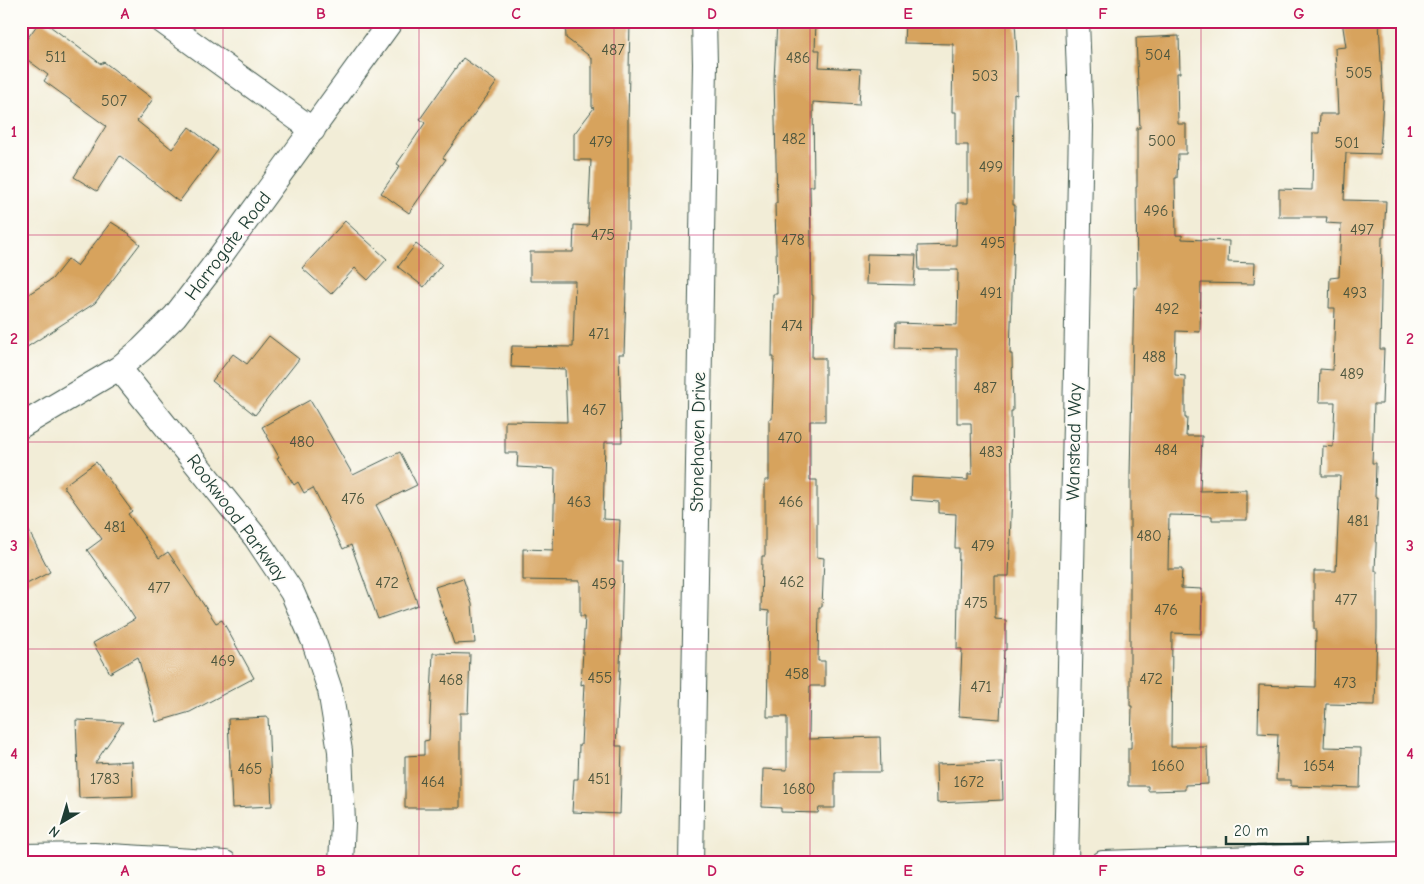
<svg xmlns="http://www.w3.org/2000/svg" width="1424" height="884" viewBox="0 0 1424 884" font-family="'Comic Neue',sans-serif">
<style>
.building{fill:#d7a35d}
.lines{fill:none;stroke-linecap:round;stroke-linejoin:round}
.street-casing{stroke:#3f574c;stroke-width:26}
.street{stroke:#fff;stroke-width:24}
.grid{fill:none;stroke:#c2185b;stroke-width:1;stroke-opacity:0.55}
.labels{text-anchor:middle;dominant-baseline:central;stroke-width:4;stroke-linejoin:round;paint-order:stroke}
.number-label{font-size:16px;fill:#4d563e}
.street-label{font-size:19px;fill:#1f3d34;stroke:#fdfcf7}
.neatline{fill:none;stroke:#c2185b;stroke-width:2}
.grid-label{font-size:16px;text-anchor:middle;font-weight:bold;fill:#c2185b}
</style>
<rect width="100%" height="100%" fill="#fdfcf7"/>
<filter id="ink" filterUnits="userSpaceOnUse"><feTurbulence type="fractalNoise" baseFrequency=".02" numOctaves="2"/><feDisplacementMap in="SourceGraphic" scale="10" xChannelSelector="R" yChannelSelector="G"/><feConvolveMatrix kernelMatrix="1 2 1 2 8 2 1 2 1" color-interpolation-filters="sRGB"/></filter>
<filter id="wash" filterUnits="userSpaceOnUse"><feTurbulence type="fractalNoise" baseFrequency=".0096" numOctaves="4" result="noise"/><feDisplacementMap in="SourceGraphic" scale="20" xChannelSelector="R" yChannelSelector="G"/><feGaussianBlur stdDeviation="1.12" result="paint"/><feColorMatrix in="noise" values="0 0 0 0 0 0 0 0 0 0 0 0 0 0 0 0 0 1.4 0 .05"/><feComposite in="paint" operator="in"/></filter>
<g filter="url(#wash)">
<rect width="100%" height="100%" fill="#f2edd7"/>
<g id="blocks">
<path class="building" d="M40,21H43L101,64L104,62L153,99L137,121L172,149L189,127L218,150L179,202L120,156L97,191L74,177L106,126L44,81L48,75L21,55V47Z
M565,21H630L628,121V230L624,354H619L622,442H605L603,519L620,520L618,562H623L621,645L616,746H622L620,814L572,812L574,779H578L579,745H581L584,684L581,685L585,616H580V581L523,580V549L553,550L555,469L517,467L518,453H505V421L567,422L565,369L511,367L512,346L573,347L575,281H530V252H573L574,225L588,226L591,160H574V134L594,108L592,107V58L566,38Z
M777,21H816L815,50H820L819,67L861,69L859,105L813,102L814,186H810L812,295H813L812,358H825V421H810V480H817V557L824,558L822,607H819L818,661H825V686H810L809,739L880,737L881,772H835V808H819L818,813L781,812V808L762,807L763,769L787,770V717H767L769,611L761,610L762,556H765V480H769V419H772L774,357H772L773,294H777L775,203H777L774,79Z
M905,21H1015L1017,56V95L1014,94L1013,205H1015L1010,354H1012L1013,411H1011L1012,487L1009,576H995V619L1006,620V650H1004L1000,719L959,716L962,649H957L959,548H955L956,514L939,513V502L911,500L912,477L968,480V474H972L971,423H957V349L895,348L896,323L957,325L958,270H919L918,246L956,245L957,203H968V145H956V112H952L953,44L904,43Z
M1342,21H1379L1383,99L1380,154L1346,153L1344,200L1386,201L1384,237H1382L1380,349H1384L1382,404H1374L1372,463H1376L1375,497H1378L1375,571H1377V629L1375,705L1326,704L1324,747L1361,748L1360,788L1291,786V780H1276L1278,734L1258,733L1259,685L1315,687L1316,629H1314V571H1336L1340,476H1322L1323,446L1333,447L1335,402H1319L1320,369L1333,370L1335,308H1329L1330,278L1339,277L1341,224L1326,223L1327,217H1279V189L1312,190L1313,133H1319L1320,114H1338L1335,48L1346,47Z
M1179,36L1180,73H1177L1178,124H1186V154H1178L1177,178H1175L1176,235H1182V239L1229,241L1228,262L1255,263L1254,284L1201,283L1200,332L1176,331L1175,375L1185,376V418H1187L1186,436H1202L1200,491L1247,490V520H1212V516L1169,515L1168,569H1182L1181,588L1202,589L1201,634L1172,633L1171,747H1207L1208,784L1185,785V790L1148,791V786H1128V748H1131L1132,706H1130V475L1134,287L1137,288L1136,187H1137V128H1140L1136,38Z
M463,58L497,82L443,158L446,159L409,213L381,193L400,166L397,164L425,123L420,119Z
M345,221L387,259L368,280L355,268L331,294L302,268Z
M111,222L130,234L129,235L140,244L95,303L21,351V299L52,279L68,259L77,266Z
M416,244L442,264L424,287L398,267Z
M867,254L916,255L914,285L866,284Z
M269,336L299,359L255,415L212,381L233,354L247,364Z
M310,400L353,475L400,452L417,485L376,505L397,546L418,605L378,619L351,545L343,549L313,488L304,493L298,482L294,485L277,458L279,457L262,427Z
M96,462L132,511L128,514L159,558L168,552L216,623L222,620L254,678L190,712L156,722L138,657L110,673L93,643L135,619L118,593L87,550L102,539L63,486Z
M21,516L50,572L21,587Z
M463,578L472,604L475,643L454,644L435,587Z
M433,653L470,654L468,713H460V808H405V756L424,755V741L429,740Z
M268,717L272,806L232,808L228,719Z
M76,720L123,722L95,763L132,761L133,796L79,798Z
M1002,762L1003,800L937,803L936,764Z"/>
</g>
</g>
<g filter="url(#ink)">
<use href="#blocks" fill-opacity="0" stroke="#3f574c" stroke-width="1"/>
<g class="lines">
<defs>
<path id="street" d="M162,21L313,130
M119,368L256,538L292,592L314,642L330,690L340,751L343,823L341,863
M21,426L119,368L142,349L175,316L211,269L391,21
M21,856L94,855L225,863
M691,863L705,64L704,21
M1066,863L1081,126L1077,21
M1103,863L1403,853"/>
</defs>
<use href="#street" class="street-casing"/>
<use href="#street" class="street"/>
</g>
</g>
<path class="grid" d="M223,21V863M419,21V863M614,21V863M810,21V863M1005,21V863M1201,21V863M21,235H1403M21,442H1403M21,649H1403"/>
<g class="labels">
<g class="number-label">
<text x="613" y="50">487</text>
<text x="1158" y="55">504</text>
<text x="56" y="57">511</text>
<text x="798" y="58">486</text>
<text x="1359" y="73">505</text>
<text x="985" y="76">503</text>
<text x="114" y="101">507</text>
<text x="794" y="139">482</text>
<text x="1162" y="141">500</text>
<text x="601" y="142">479</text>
<text x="1347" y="143">501</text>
<text x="991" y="167">499</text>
<text x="1156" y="211">496</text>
<text x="1362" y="230">497</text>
<text x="603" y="235">475</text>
<text x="793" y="240">478</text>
<text x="993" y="243">495</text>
<text x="991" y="293">491</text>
<text x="1355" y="293">493</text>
<text x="1167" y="309">492</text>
<text x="792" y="326">474</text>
<text x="599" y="334">471</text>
<text x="1154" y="357">488</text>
<text x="1352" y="374">489</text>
<text x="985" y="388">487</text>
<text x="594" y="410">467</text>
<text x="790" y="438">470</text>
<text x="302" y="442">480</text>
<text x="1166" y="450">484</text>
<text x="991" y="452">483</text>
<text x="353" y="499">476</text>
<text x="579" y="502">463</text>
<text x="791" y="502">466</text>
<text x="1358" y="521">481</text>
<text x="115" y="527">481</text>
<text x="1149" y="536">480</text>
<text x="983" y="546">479</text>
<text x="792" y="582">462</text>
<text x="387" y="583">472</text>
<text x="604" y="584">459</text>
<text x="159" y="588">477</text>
<text x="1346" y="600">477</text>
<text x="976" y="603">475</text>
<text x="1166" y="610">476</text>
<text x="223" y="661">469</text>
<text x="797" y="674">458</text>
<text x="600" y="678">455</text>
<text x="1151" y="679">472</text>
<text x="451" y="680">468</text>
<text x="1345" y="683">473</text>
<text x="981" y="687">471</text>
<text x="1168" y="766">1660</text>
<text x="1319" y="766">1654</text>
<text x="250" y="769">465</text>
<text x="105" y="779">1783</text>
<text x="599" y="779">451</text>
<text x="433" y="782">464</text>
<text x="969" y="782">1672</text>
<text x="799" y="789">1680</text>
</g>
<g class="street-label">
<text transform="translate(228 246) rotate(-53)">Harrogate Road</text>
<text transform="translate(698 442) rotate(-89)">Stonehaven Drive</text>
<text transform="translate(1074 442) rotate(-89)">Wanstead Way</text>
<text transform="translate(237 518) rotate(53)">Rookwood Parkway</text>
</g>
</g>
<rect width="1424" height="884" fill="none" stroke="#fdfcf7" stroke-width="55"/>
<g transform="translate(62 822) rotate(218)" stroke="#fdfcf7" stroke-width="4" paint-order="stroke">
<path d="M0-4L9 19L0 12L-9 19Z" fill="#1f3d34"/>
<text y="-8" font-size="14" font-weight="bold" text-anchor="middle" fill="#1f3d34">N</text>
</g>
<path d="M1226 836v8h82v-8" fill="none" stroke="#1f3d34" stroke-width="2.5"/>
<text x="1234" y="836" font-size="15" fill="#1f3d34" stroke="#fdfcf7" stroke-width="4" paint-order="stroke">20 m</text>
<rect x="28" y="28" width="1368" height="828" class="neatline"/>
<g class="grid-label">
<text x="125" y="19">A</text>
<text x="321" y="19">B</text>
<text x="516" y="19">C</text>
<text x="712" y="19">D</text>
<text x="908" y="19">E</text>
<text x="1103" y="19">F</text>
<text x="1299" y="19">G</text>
<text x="14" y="137">1</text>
<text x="1410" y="137">1</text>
<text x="14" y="344">2</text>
<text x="1410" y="344">2</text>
<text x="14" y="551">3</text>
<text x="1410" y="551">3</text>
<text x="14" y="759">4</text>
<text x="1410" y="759">4</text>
<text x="125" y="876">A</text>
<text x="321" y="876">B</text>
<text x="516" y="876">C</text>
<text x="712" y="876">D</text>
<text x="908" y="876">E</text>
<text x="1103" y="876">F</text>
<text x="1299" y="876">G</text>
</g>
</svg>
